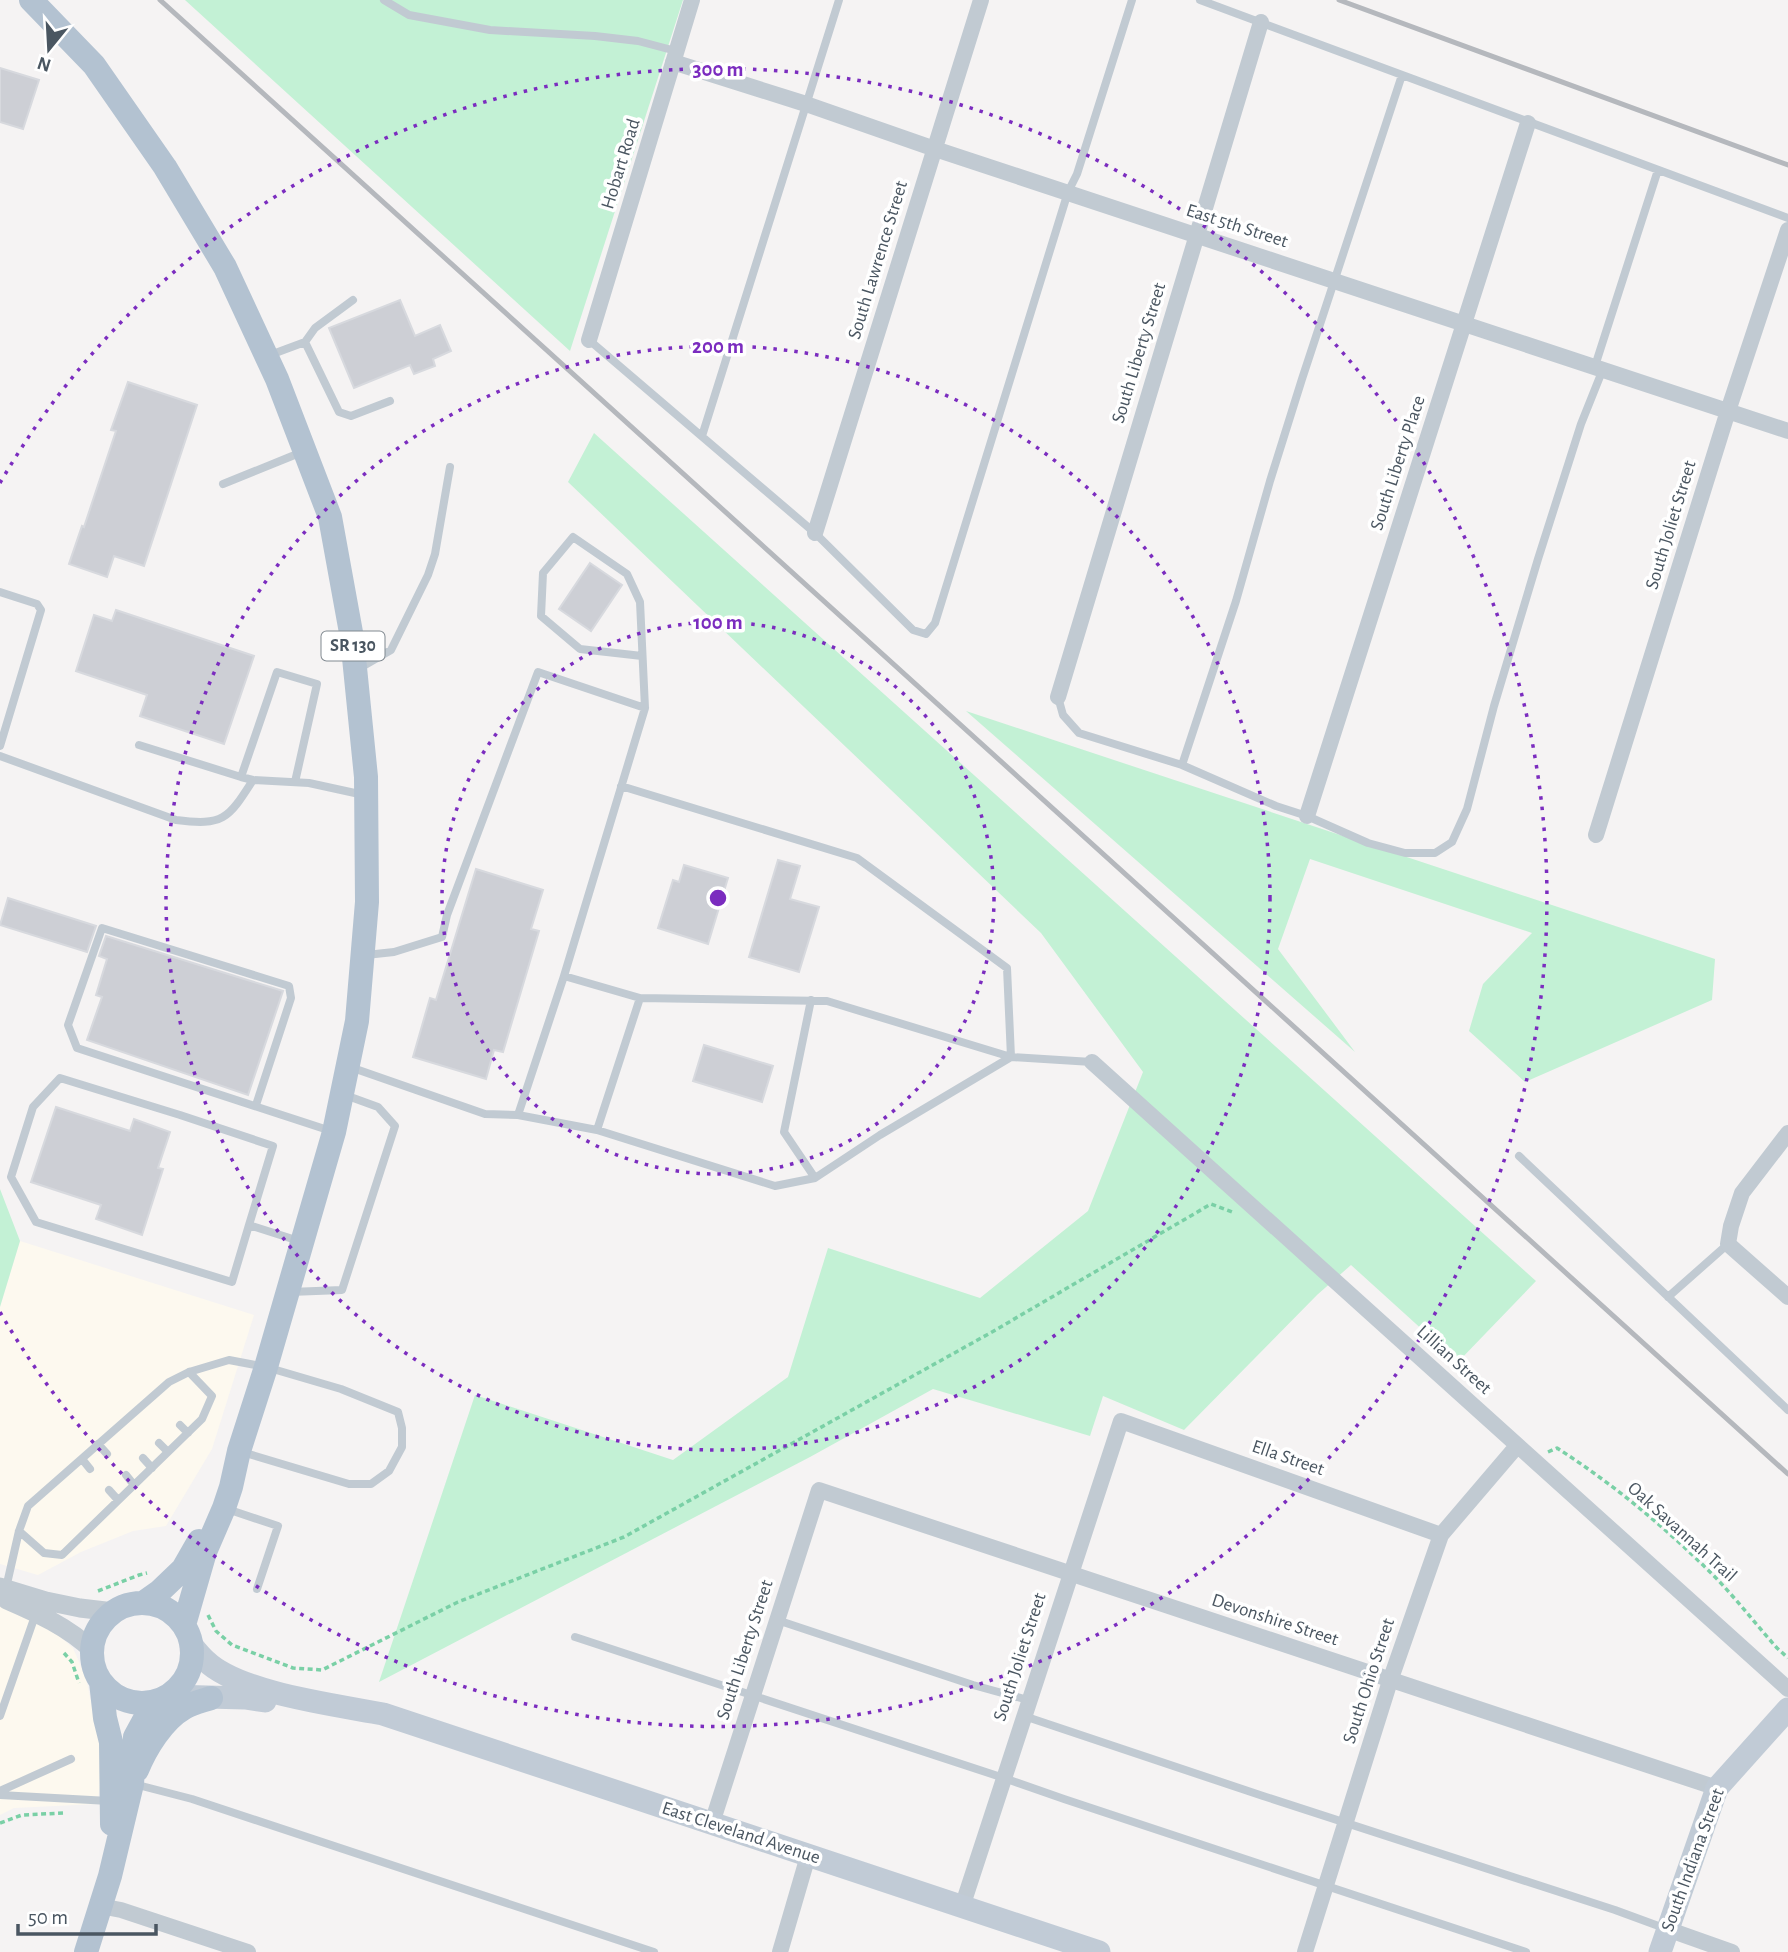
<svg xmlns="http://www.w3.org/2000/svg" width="1788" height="1952" viewBox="0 0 1788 1952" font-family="'Alegreya Sans',sans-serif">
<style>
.commercial{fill:#fdf9ef}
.green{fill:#c3f1d5}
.building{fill:#cdcfd5;stroke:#d7d9de;stroke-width:2}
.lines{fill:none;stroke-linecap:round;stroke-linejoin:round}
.path{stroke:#7ad0a6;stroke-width:3.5;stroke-dasharray:5 3.5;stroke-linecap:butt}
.service{stroke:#c1cad2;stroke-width:8}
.minor{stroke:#c1cad2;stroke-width:16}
.tertiary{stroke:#c1cad2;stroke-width:19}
.secondary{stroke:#c1cbd6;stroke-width:23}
.primary{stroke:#b3c2d1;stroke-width:24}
.rail{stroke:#b5b8bd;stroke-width:5}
.ring{fill:none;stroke:#7b2cbf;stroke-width:3.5;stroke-dasharray:3.5 7}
.labels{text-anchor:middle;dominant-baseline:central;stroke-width:7;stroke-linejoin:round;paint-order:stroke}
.shield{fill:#fff;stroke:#808990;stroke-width:2}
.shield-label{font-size:18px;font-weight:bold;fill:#4a5661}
.street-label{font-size:19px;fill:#4a5661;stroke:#fff}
.centre{fill:#7b2cbf;stroke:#fff;stroke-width:3.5}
.ring-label{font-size:21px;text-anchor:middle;font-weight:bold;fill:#7b2cbf;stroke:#fff;stroke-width:7;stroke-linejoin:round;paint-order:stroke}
</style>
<rect width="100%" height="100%" fill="#f5f3f3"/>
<path class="commercial" d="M20,1241L254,1315L212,1449L166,1526L133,1531L81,1552L38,1575L0,1564V1307Z
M0,1606L48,1626L73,1648L86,1678L104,1764L97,1804L14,1808L0,1815Z"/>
<path class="green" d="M185,0H683L570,351Z
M594,433L1536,1281L1458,1362L1351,1265L1317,1295L1184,1430L1103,1396L1090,1436L933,1389L810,1457L379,1682L475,1395L673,1460L788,1377L828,1248L980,1298L1088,1211L1143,1072L1041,933L568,482Z
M966,711L1715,959L1712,1000L1525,1082L1469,1031L1483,984L1532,933L1310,859L1278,949L1355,1052Z
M0,1189L20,1241L0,1307Z"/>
<path class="building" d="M0,68L39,80L23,129L0,122Z
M400,300L415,336L440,325L451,351L433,359L435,366L414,374L410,365L354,388L329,328Z
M128,382L197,405L144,566L114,556L107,577L69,564L82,526L84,527L116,431L111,430Z
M590,563L622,585L591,631L559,609Z
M116,610L254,656L224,744L140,716L147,695L76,671L94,615L112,621Z
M778,860L800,866L790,899L819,907L799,972L749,957Z
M684,865L728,878L708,944L658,928L673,880L679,882Z
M476,869L543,890L531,929L539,931L503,1052L494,1050L486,1079L413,1057L430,998L436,1000Z
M8,898L96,926L87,952L0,925Z
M106,936L283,991L248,1095L87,1040L102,997L96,995L107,959L99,956Z
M704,1045L773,1066L762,1102L693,1081Z
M56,1107L130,1131L134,1119L170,1132L158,1168L163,1169L142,1235L96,1219L101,1205L31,1182Z"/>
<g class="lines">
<path class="path" d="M1548,1452L1557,1448C1610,1482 1660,1523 1705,1567C1731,1592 1753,1621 1777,1648L1788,1658
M98,1591L139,1575L147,1573
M208,1615L216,1631L232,1645L293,1668L322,1670L458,1602L624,1537L992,1332L1211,1204L1232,1212
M64,1653L72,1662L79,1683
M0,1823L22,1815L63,1813"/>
<path class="service" d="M384,0L409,15L490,30L595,36L638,41L676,51
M1200,0L1788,218
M589,340L815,533L913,630L926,634L935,623L1068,192L1077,174L1132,0
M305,342L315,328L353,300
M270,355L305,342L339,412L351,416L390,401
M1595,366L1658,170
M702,436L839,0
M223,484L302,452
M0,592L37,604L41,610L0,746
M358,669L391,650L428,575L435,554L450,467
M1058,697L1063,715L1079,733L1182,765L1276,806L1307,816L1368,843L1405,853H1435L1452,842L1467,809L1494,706L1538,559L1581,424L1603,369
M139,745L241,777
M0,756L176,820C224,826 228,819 253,780
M1182,765L1236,601L1270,481L1302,379L1402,75
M295,782L317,684L277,672L241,777L253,780L309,783L364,795
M366,955L394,952L442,937L447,915L538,672L645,708
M564,976L645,708L640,602L627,574L573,537L543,573L541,616L580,649L642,656
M811,1000L784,1132L815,1178
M350,1067L485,1114L518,1115L597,1130L775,1186L815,1178L880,1135L1011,1057L1092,1062
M256,1105L291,998L289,986L102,928L68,1025L77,1048L331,1131
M518,1115L564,976L640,998L827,1001L1011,1057L1007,968L857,858L621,786
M597,1130L640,998
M1519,1156L1788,1410
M249,1225L273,1146L180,1115L60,1078L33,1107L11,1177L36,1222L232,1282L249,1225L299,1241
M290,1292L342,1290L395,1126L378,1107L345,1095
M1668,1297L1728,1244
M180,1425L188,1433
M159,1443L168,1452
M98,1444L107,1454
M143,1458L152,1468
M82,1459L90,1469
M126,1475L134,1485
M109,1490L118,1500
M227,1509L278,1526L257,1589
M19,1531L44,1553L62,1555L202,1419L212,1396L189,1372
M6,1588L19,1531L28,1506L169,1382L189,1372L229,1360L266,1367L341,1389L398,1412L402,1428V1447L389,1471L371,1484H349L242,1452
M777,1620L973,1685L1028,1700
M575,1637L1004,1778L1064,1799L1526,1952
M0,1716L36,1613
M1024,1716L1263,1796L1615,1910L1664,1928
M134,1784L192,1799L654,1952
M0,1791L71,1759
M0,1795L109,1801"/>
<path class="minor" d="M673,62L806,104L935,149L1788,431
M589,340L692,0
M815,533L981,0
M1058,697L1261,22
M1307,816L1528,123
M1596,835L1728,411L1788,230
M1092,1062L1788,1689
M1788,1133L1742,1193L1731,1226L1728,1244L1788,1297
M712,1823L819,1490L1717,1788
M100,1906L121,1910L248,1952
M962,1907L1121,1421L1441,1535
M1667,1929L1732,1952
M780,1952L808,1856
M1305,1952L1390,1681L1441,1535L1517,1446"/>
<path class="tertiary" d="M0,1587L46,1601L80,1608L114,1612
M7,1600C37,1613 68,1627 92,1650"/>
<path class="secondary" d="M191,1645C196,1650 200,1656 206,1661C239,1693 336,1705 383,1714L1099,1952
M169,1696L245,1698L265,1701
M1660,1952L1717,1788L1788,1709"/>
<path class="primary" d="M31,0L94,65L165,167L225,267L277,379L330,517L352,638L366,777L367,902L357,1021L334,1132L266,1367L239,1451L231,1487L224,1508L205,1552L184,1625
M143,1603L160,1591L183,1569L199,1541
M92 1653a50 50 0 1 1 100 0a50 50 0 1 1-100 0Z
M101,1682L105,1718L111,1742L112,1824
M137,1770C146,1748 163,1720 184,1708C192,1703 202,1701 211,1698
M86,1952L110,1876L132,1784L135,1737L154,1702"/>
<path class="rail" d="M160,0L1788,1474
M1339,0L1788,165"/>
</g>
<g class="ring">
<circle cx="718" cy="898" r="276"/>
<circle cx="718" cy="898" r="552"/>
<path d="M0 483A829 829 0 1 1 0 1312"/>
</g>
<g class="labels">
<rect class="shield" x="321.5" y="631.5" width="63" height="29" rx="5"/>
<g class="shield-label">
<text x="353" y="646">SR 130</text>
</g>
<g class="street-label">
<text transform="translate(621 164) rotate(-73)">Hobart Road</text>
<text transform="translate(1237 226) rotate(18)">East 5th Street</text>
<text transform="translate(878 260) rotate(-73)">South Lawrence Street</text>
<text transform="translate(1139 353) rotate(-73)">South Liberty Street</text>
<text transform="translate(1398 463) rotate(-72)">South Liberty Place</text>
<text transform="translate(1671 525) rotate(-73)">South Joliet Street</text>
<text transform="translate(1454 1360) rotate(42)">Lillian Street</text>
<text transform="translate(1288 1458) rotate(19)">Ella Street</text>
<text transform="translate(1682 1532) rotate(42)">Oak Savannah Trail</text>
<text transform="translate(1275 1620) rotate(18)">Devonshire Street</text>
<text transform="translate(745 1650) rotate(-72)">South Liberty Street</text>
<text transform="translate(1020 1657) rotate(-72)">South Joliet Street</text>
<text transform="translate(1369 1681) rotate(-72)">South Ohio Street</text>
<text transform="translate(741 1833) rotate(18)">East Cleveland Avenue</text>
<text transform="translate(1693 1860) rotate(-70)">South Indiana Street</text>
</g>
</g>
<circle cx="718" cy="898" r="10" class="centre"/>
<g class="ring-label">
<text x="718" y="76">300 m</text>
<text x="718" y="353">200 m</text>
<text x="718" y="629">100 m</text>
</g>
<g transform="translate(49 49) rotate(198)" stroke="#ffffff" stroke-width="5" paint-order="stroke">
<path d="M0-5L12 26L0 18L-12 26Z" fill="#4a5661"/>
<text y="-10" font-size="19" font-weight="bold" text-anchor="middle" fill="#4a5661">N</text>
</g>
<path d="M18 1924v10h138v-10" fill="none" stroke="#4a5661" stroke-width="3.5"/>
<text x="28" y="1924" font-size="21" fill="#4a5661" stroke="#ffffff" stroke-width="5" paint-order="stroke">50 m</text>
</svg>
